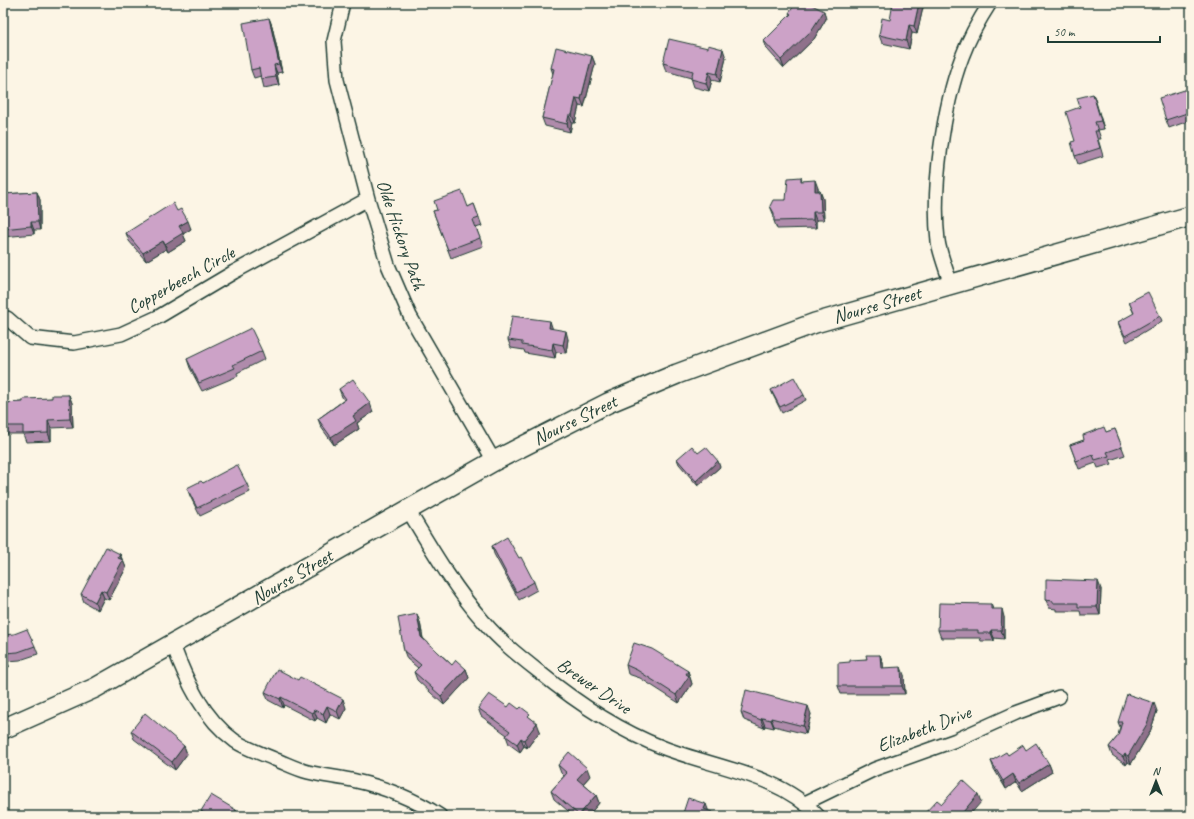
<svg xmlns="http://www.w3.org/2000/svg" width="1194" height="819" viewBox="0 0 1194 819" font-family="Caveat,sans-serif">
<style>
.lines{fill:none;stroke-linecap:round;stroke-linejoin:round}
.minor-casing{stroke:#1f3d34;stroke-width:16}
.secondary-casing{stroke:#1f3d34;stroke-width:22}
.minor{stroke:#fcf5e5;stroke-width:13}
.secondary{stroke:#fcf5e5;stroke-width:19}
.wall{fill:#af8bab;stroke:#1f3d34}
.shaded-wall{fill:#8f718b;stroke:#1f3d34}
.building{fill:#cca2c7;stroke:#1f3d34}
.labels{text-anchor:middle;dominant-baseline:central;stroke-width:4;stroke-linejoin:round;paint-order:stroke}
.street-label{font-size:19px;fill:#1f3d34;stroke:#fcf5e5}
</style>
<rect width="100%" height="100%" fill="#fcf5e5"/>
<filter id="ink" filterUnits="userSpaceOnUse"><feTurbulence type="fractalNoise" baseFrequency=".025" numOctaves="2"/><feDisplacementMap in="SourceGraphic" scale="8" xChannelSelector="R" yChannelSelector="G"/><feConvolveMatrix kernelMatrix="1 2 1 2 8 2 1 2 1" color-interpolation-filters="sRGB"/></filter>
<g filter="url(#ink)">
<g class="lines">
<defs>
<path id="minor" d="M343,3L334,41L337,80L368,199L388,265L410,316L494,461
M951,285C947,271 940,255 938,241C932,188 943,107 962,57C969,38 979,20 990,3
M7,318L30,338L74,343L121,334L158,317L234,272L368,199
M408,510C431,548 454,588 484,622C500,641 519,656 538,671C577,703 617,730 664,748C716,768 779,774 818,816
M173,645C186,680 203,718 235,741C247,749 261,753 274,759C285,763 296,769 308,772C323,776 340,777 356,781C384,787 416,800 440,816
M805,803L875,769L956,740L1016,713L1059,697"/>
<path id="secondary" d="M3,729L95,688L494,461L608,403L677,374L815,323L1191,216"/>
</defs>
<use href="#minor" class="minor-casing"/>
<use href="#secondary" class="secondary-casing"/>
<use href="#minor" class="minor"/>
<use href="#secondary" class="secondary"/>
</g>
<path class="wall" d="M924,3L917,34L912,33L909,49L882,43L879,35L890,20Z
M789,13L826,19L814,39L784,68L767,49L764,41L790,15Z
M269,18L272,26L282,72L277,73L279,85L264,88L261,76L254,78L251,70Z
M592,56L595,64L584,107L579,106L575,123H572L570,132L545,126L542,118L553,74L551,68Z
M726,58L720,82L712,80L709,91L694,87L691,78L666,71L663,63Z
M1191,88V120L1169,128L1166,120Z
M1093,94L1104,129L1098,130L1101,139H1098L1103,156L1078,164L1075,156L1080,107Z
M801,177L802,181L818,188V191H820L823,199L824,220H816V228L777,229L774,221V216L770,206L786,200Z
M37,192L40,200V230H34V234L3,237V194Z
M474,204L482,226L476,228L483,246L451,258L433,211L468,207Z
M177,211L191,229L183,234L186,241L168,252L166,249L146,261L129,241L126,233Z
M1129,302L1160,316L1162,321L1127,342L1120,328L1118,322L1134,314Z
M552,329L568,339L566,353L556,352L555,358L525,353L524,350L511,348L508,340Z
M262,351L265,359L237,373L238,376L202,391L190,368L187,359Z
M339,389L373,412L357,423L359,429L334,445L321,427L318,419L344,400L342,397Z
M771,390L804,395L806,400L782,413L773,395Z
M69,395L72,403L73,427L51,428V441L26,442L23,434H3V403L23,402L52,398Z
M1115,429L1125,455L1110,460L1112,464L1098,468L1096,463L1079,469L1070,445Z
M698,453L720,467L698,486L679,464L677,459Z
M203,483L247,484L250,492L200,516L190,496L187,488Z
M492,546L519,558L534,582L537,590L519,600L494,554Z
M120,554L126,568L109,600L104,598L98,610L84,602L81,594Z
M1101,589L1100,615H1081L1080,611H1056V609L1049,608L1046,600Z
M991,604L993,609L1004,617V639L994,638V641H981L980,638H941L938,630Z
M420,622L423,638L452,665L466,669L469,678L444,705L417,680L414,672L418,668L407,659L404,651Z
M3,635L35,646L38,654L20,660L8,661L9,667L3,668Z
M880,655L883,663V668L904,675L905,694H841L838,686L850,662L867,659Z
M626,665L688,671L692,684L679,703L640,678L628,674Z
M265,692L346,708L340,719L330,714L326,723L317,718L315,721L284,705L283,708L268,700Z
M508,707L532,719L540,731L527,748L524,746L520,752L509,744L506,736L507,735L481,716L478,708Z
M1157,711L1150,732L1131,764L1128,762L1126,765L1112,755L1109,747L1118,736L1120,727L1118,722Z
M741,712L811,714L806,734L774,726V728L765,726L764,728L744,720Z
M131,731L184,746L187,754L175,770L134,739Z
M1026,750L1049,764L1052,772L1022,791L1016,782L1006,789L994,769L991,761L1008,755Z
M558,765L590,776L583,784L596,795L599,803L588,816H574L554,799L551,791L564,776L561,773Z
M236,810L238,815L240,816H203L201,811Z"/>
<path class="shaded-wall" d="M919,3H924L917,34L914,26Z
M824,11L826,19L814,39L784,68L781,60Z
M269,18L272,26L282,72L279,64Z
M909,25L912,33L909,49L906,41Z
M723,49L726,58L720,82L717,74Z
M592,56L595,64L584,107L581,99Z
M274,65L277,73L279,85L276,77Z
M709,72L712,80L709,91L706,83Z
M1093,94L1096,102L1104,129L1101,121Z
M576,98L579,106L575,123L572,115Z
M569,115L572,123L570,132L567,124Z
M815,180L818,188V199L815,191Z
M820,191L823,199L824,220L821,212Z
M37,192L40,200V230L38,222Z
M813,212L816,220V228L813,220Z
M188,221L191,229L183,234L186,241L168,252L165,244L179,226Z
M31,222L34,230V234L31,226Z
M163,241L166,249L146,261L143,253Z
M550,321L553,330L549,328Z
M566,331L568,339L566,353L563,345Z
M553,343L556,352L555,358L552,350Z
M69,395L72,403L73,427L70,419Z
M370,403L373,412L357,423L359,429L334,445L331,437L353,416Z
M48,420L51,428V441L48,433Z
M718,461L720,467L698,486L696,481Z
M120,554L122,561L123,560L126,568L109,600L106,592L118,558Z
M1098,581L1101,589L1100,615L1097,607Z
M101,590L104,598L98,610L95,602Z
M1002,609L1004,617V639L1001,630Z
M417,614L420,622L424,645L421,637Z
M991,630L994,638V641L991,633Z
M5,653L8,661L9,667L6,659Z
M880,655L883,663L884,676L881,668Z
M901,667L904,675L905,694L902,686Z
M466,669L469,678L444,705L441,696Z
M688,671L692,684L679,703L676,695Z
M281,697L284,705L283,708L280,699Z
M343,699L346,708L340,719L337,711Z
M1154,703L1157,711L1150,732L1131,764L1128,756Z
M327,706L330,714L326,723L323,714Z
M808,706L811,714L806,734L803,726Z
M314,710L317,718L315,721L312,713Z
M762,718L765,726L764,728L761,720Z
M771,718L774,726V728L771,720Z
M537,723L540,731L527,748L524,740Z
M521,738L524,746L520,752L517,744Z
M184,746L187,754L175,770L172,762Z
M1125,754L1128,762L1126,765L1123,757Z
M1049,764L1052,772L1022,791L1019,783Z
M587,768L590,776L580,787L577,779Z
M1013,774L1016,782L1006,789L1003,781Z
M978,794L981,802L969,816H964L963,812Z
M596,795L599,803L588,816H579V815Z
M706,804L709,812L704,809Z"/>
<path class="building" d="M796,3H808L824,11L811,31L781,60L764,41L791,14L789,13Z
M893,3H919L914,26L909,25L906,41L879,35L882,18L890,20Z
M269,18L279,64L274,65L276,77L261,79L259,68L251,70L243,23Z
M669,39L708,48V45L723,49L717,74L709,72L706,83L691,79L693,71L663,63Z
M556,47L592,56L581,99L576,98L572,115H569L567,124L542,118L554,69L551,68Z
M1191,88V115L1190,112L1166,120L1159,98Z
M1093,94L1101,121L1095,122L1098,131H1095L1100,148L1075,156L1071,142L1075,141L1066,112L1080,107L1077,98Z
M801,177V181L815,180V191H820L821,212H813V220L774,221V213L770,206L773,200H786L788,178Z
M462,191L468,207L474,204L479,218L473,220L480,238L448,250L433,211L437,210L434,201Z
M37,192L38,222H31V226L3,229V194Z
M173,203L177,211L181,209L188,221L179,226L183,233L165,244L163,241L143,253L126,233Z
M1148,292L1160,316L1125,336L1118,322L1134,313L1129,302Z
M512,316L550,321L549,328L566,331L563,345L553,343L552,350L522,345V342L508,340Z
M251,328L262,351L233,365L235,368L199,383L187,359Z
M794,377L804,395L780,407L771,390Z
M353,379L370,403L353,416L356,421L331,437L318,419L346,399L339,389Z
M52,395H69L70,419L48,420V433L23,434V426H3V403L23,402V399L52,398Z
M1104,427L1106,432L1115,429L1122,447L1107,452L1109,456L1095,460L1093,455L1076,461L1070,445L1084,440L1083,435Z
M692,446L698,453L706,447L718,461L696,481L677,459Z
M237,465L247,484L197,508L187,488L201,481L203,483Z
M507,537L519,558L521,557L534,582L516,592L492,546Z
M106,547L120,554L118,558L123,560L106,592L101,590L95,602L81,594Z
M1046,579L1098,581L1097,607H1078V603H1053V601L1046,600Z
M939,603L991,604V609H1002L1001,630H991V633H978V630H938Z
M417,614L421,637L452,665L456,660L466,669L441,696L414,672L421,665L404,651L398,618Z
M27,629L35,646L18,652L5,653L6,659H3V635L14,634Z
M634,643L652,649L688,671L686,674L689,676L676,695L637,670L626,665Z
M866,655H880L881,668L901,667L902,686H838V663L850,662V660L867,659Z
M277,669L298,680L300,677L343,699L337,711L327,706L323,714L314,710L312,713L281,697L280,699L265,692Z
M746,690L808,706L803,726L771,718V720L762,718L761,720L741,712Z
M489,694L508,707L511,703L519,709L521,707L530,714L528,716L537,723L524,740L521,738L517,744L506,736L510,731L478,708Z
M1127,694L1154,703L1147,724L1128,756L1125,754L1123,757L1109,747L1118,736L1122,722H1118Z
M145,713L184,746L172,762L131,731Z
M1036,743L1049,764L1019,783L1013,774L1003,781L991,761L1006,752L1008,755L1023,745L1026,750Z
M569,752L587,768L577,779L596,795L579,815L551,791L567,773L558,765Z
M963,780L978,794L963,812L968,816H926L924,814L937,800L942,804Z
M211,795L236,810L235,813L240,816H209L201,811Z
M688,798L706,804L704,809L723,816H682Z"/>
</g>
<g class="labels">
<g class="street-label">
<text transform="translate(401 235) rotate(71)">Olde Hickory Path</text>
<text transform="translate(181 280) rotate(-29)">Copperbeech Circle</text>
<text transform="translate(877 305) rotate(-16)">Nourse Street</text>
<text transform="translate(575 420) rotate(-26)">Nourse Street</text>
<text transform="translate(292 577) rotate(-30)">Nourse Street</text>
<text transform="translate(594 686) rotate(34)">Brewer Drive</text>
<text transform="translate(924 729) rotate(-21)">Elizabeth Drive</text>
</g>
</g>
<rect width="1194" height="819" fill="none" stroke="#fcf5e5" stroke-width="16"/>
<rect x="8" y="8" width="1178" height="803" fill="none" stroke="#1f3d34" stroke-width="1.5" filter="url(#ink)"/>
<g transform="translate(1156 781)" stroke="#fcf5e5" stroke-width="3" paint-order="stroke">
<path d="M0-3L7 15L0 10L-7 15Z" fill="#1f3d34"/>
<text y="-6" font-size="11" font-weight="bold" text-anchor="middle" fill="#1f3d34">N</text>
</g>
<path d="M1048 36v6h112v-6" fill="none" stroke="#1f3d34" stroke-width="2"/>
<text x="1054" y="36" font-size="12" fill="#1f3d34" stroke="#fcf5e5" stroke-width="3" paint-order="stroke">50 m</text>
</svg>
